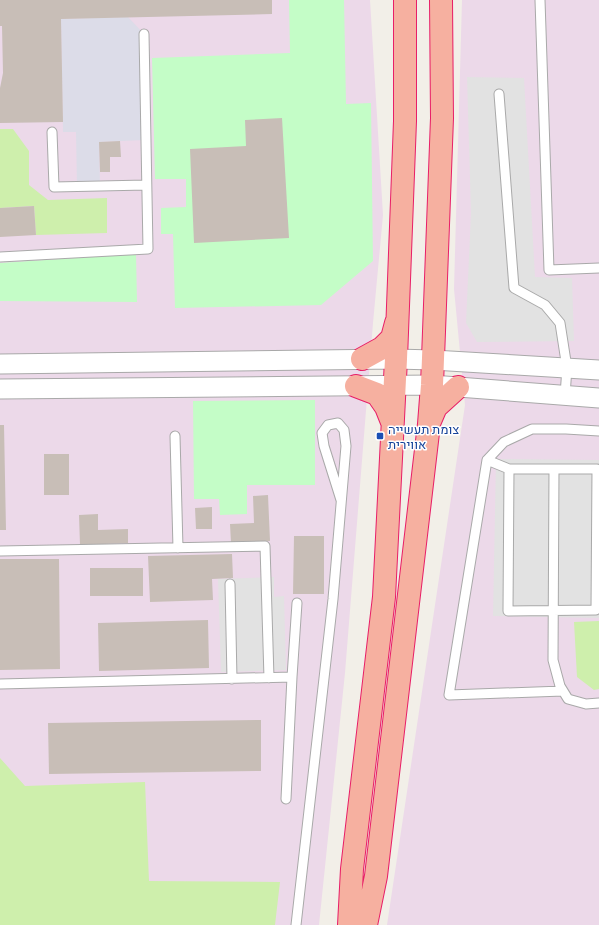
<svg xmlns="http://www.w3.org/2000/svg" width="599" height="925" viewBox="0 0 599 925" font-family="Manrope,Heebo,sans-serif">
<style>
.industrial{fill:#ecd9e9}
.grass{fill:#ceefac}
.park{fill:#c4fdc7}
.parking{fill:#e2e2e2}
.plaza{fill:#dcdce8}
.building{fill:#c8beb7}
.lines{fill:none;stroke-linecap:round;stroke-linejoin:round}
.service-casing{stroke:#a9a9a9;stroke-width:11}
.minor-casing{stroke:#a9a9a9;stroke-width:21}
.trunk-casing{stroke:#e81e67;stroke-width:24}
.service{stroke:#fff;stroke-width:9}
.minor{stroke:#fff;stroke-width:19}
.trunk{stroke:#f6b0a0;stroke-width:22}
.transit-dot{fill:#1a4fb4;stroke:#fff;stroke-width:1.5}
.labels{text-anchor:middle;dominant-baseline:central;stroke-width:3;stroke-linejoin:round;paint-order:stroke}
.transit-label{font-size:13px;fill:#164399;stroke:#fff;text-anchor:start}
</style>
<rect width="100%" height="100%" fill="#f2efe8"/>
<path class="industrial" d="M0,0H370L383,215L373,323L345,673L319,925H0Z
M462,0H599V925H387L465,405L454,289Z"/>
<path class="grass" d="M0,129H13L29,151V185L48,200L107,198V233L36,235L34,206L0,208Z
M599,621V689L594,690L577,677L574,622Z
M0,758L25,786L145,782L149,881L280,882L275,925H0Z"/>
<path class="park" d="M289,0H344L346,104L371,103L373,261L321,305L175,308L173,234H161V208L186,207V179H155L152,58L290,53Z
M136,254L137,302L0,301V263Z
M315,400V485H247V514L220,515L219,499H194L193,401Z"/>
<path class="parking" d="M467,77L524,78L535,277L572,278L574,341L477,342L466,323L471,213Z
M496,459L599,460V618L493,616Z
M274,577V597L284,596L286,670L221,672L218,579Z"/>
<path class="plaza" d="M128,17L144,34L145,140L99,142L100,186L77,187L76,132H63L61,19Z"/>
<path class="building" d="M0,0H272V14L61,19L63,122L0,123V88L3,73L2,26H0Z
M282,118L289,238L194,243L190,149L246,146L245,120Z
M120,141L121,157H110V172H100L99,142Z
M34,206L36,235L0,237V208Z
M0,425H4L6,530H0Z
M44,454H69V495H44Z
M268,495L270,541L231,543L230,524L254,523L253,496Z
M212,507V529H196L195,508Z
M98,514V530L128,529V543L80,545L79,515Z
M294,536H324V594H293Z
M232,554L233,578L212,579L213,600L150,602L148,556Z
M0,559H59L60,669L0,670Z
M90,568H143V596H90Z
M208,620L209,668L99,671L98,623Z
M261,720V771L49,774L48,723Z"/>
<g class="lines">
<defs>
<path id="service" d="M540,0L549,270L599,268
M499,94L514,288L545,305L560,323L567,368L565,395
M52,132L54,187L146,185
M0,257L148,249L144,34
M175,436L178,548
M487,460L504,442L532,429H566L599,431
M509,469H554
M0,551L265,546L269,678
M230,584L232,679
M0,684L292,677L297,603
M563,691L449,695L487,460L509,469L508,611L596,610L597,469H554L553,660L560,686L568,699L586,704L599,703
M286,799L292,677
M296,925L333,599L346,446L344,430L338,423L328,425L322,433L324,446L341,500"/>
<path id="minor" d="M0,364L396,359L433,360L599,370
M0,389L432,385L599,398"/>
<path id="trunk" d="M362,359L382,348L392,338L396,323
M356,386L377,394L386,407L392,422
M430,421L436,407L458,387
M349,925L352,869L384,597L396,359L405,121V0
M366,925L376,876L429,424L432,385L442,118L441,0"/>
</defs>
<use href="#service" class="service-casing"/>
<use href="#minor" class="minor-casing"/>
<use href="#trunk" class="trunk-casing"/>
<use href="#service" class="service"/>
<use href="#minor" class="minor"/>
<use href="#trunk" class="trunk"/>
</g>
<rect class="transit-dot" x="376" y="432" width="8" height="8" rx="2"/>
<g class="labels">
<g class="transit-label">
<text x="388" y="429">צומת תעשייה<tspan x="388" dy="15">אווירית</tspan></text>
</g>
</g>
</svg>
